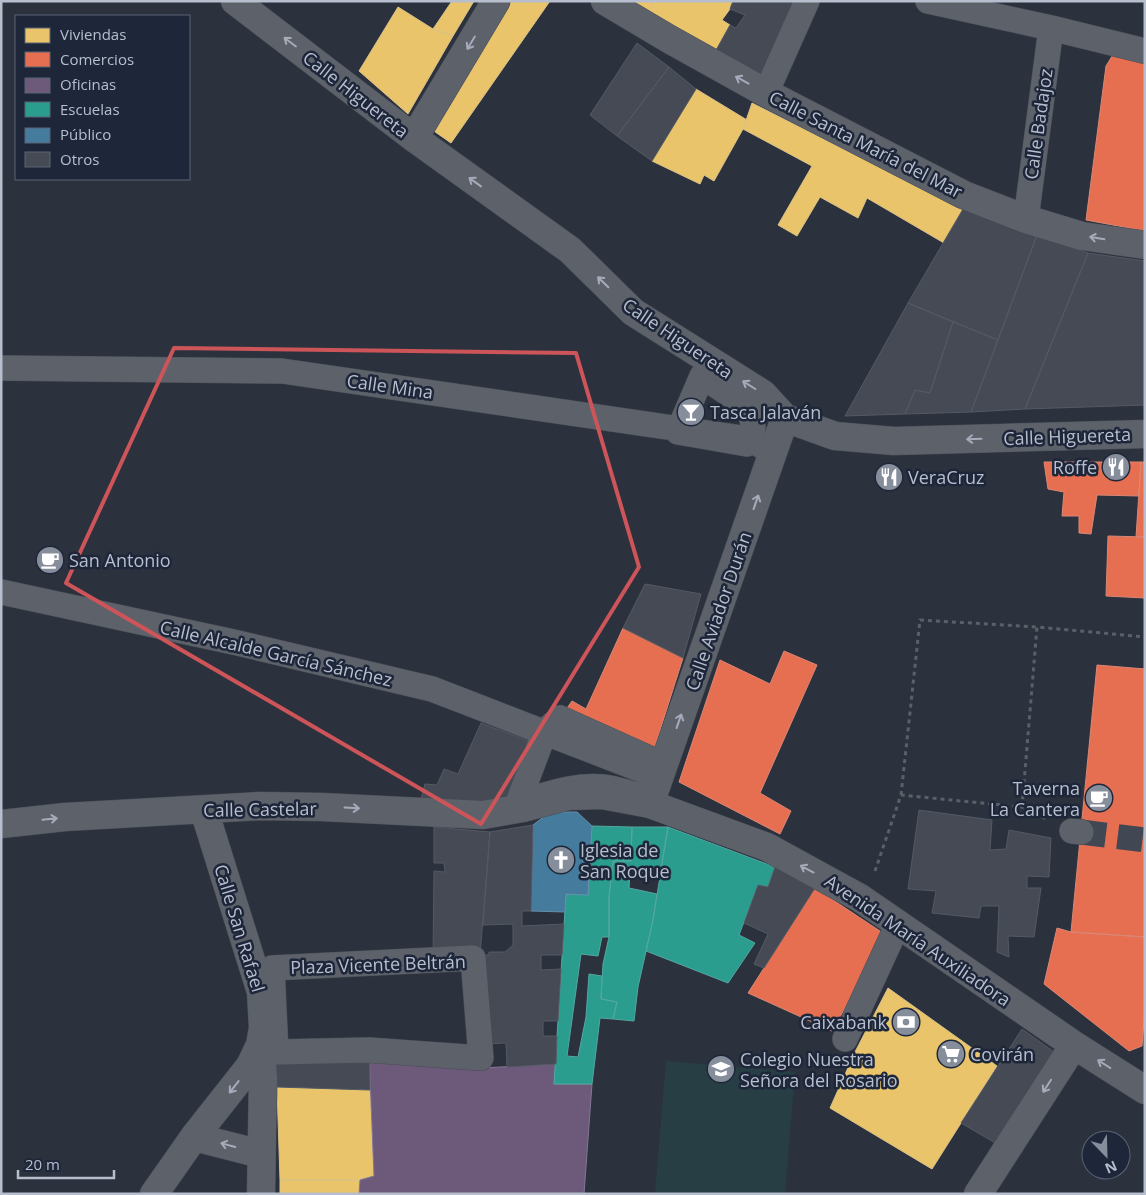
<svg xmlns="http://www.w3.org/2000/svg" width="1146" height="1195" viewBox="0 0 1146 1195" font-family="'Open Sans',sans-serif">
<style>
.green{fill:#273e45}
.homes{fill:#e9c46a;stroke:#dac288}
.shops{fill:#e76f51;stroke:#d98776}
.offices{fill:#6d597a;stroke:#837793}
.schools{fill:#2a9d8f;stroke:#54a7a2}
.public{fill:#457b9d;stroke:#678fac}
.building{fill:#454a54;stroke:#545a65}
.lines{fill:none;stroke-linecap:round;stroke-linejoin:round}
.pedestrian-tunnel{stroke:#414753;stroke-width:25;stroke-dasharray:25 12;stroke-linecap:butt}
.pedestrian-casing{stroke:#494d56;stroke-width:26}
.minor-casing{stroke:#494d56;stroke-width:29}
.path{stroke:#5a6068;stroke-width:3;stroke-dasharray:4 4;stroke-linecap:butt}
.pedestrian{stroke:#5d616a;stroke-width:25}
.minor{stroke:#5d616a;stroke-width:28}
.oneway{stroke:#a5abba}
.marked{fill:none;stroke:#cd555a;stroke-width:4;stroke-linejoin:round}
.labels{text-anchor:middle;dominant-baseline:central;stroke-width:5;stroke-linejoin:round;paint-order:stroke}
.street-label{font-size:18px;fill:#b7bece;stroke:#1e273a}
.poi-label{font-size:18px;fill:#b7bece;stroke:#1e273a;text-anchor:start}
</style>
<rect width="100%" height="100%" fill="#2c323d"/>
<path class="green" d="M666,1061L795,1072L785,1194H655Z"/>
<path class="homes" d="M452,1H474L453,36L433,29Z
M507,1H550L451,143L431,129Z
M631,1H655L649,12Z
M655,1H733L730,9L722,20L730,25L715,52L649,12Z
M398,7L433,29L453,36L408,114L359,71Z
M696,89L747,120L743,129L714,181L704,175L700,184L652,161Z
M752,103L963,209L944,243L867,198L858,218L820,197L797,236L778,225L812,166L743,129Z
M888,988L997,1066L932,1169L830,1108L855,1052Z
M277,1087L370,1090L374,1176L360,1180H280Z
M280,1180H360L359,1194H280Z"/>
<path class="shops" d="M1114,53L1145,62V231L1086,220L1106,66Z
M1044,462H1141L1139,496L1097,495L1091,534L1079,533V516H1062L1064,492L1048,489Z
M1141,462H1145V537H1136Z
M1108,536L1145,537V598L1106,596Z
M623,628L683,658L651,759L560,718L572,701L586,709Z
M784,651L817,665L760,793L791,811L780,834L679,782L720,660L770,684Z
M1097,665L1145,669V937L1071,932Z
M815,888L886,935L832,1031L748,993Z
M1057,928L1071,932L1145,937V1008L1142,1046L1129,1051L1044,984Z"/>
<path class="offices" d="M369,1050L482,1068L556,1064L554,1084H592L584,1194H359L360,1180L374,1176Z"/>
<path class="schools" d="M592,826L632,827L631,861H613L609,897V937H602L598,956L581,954L567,1056L578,1057L586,1017L589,974L602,976L601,999L617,1002L613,1019L600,1018L592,1084H554L566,894L588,895Z
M632,827H668L660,874L630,871L629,888L657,894L653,920L638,987L634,1021L613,1019L617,1002L601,999L603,964L609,937V897L613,861H631Z
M668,827L775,867L768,887L758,885L739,935L755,943L728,983L646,951L653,920Z"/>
<path class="public" d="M550,812H577L592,826L588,895L566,894L565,912L531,911L533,825Z"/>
<path class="building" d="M733,1H802L764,78L715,52L730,25L736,28L745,15L730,9Z
M637,43L669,67L617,136L590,115Z
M669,67L696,89L652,161L617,136Z
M963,209L1037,235L998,340L908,303Z
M1037,235L1088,253L1025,409L971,412Z
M1088,253L1145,261V405L1025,409Z
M908,303L953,322L930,393L915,390L905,414L845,416Z
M953,322L998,340L971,412L905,414L915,390L930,393Z
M645,584L701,594L683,658L623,628Z
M481,723L540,745L518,803L421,799L425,784L437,785L444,769L458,774Z
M919,810L992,820L990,850L1006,849L1009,830L1051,838L1049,877L1027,876V888H1041L1034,937L1008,936L1009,957L997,952L999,906H981L979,918L932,913L936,891L908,889Z
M533,825L531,911H522V926L564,924L562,955H541V970L561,969L558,1021H543V1036H557L556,1064L507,1067L506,1043L481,1044L482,955H489V952H505L513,945V924L483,925L490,832Z
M434,827L490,832L480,955L433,958L434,871L445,872L444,863H434Z
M775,867L815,888L764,968L754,964L768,934L744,923L758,885L768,887Z
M1022,1029L1057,1054L997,1144L961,1123Z
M369,1050L370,1090L277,1087L276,1052Z"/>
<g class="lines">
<path class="pedestrian-tunnel" d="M1081,832L1145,840"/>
<defs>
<path id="pedestrian" d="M928,1L1051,28L1145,51
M766,93L807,1
M1026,219L1051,28
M1,368L282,371L749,439L773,452
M702,376L751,409L753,428L747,444L678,432Z
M1,592L238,643L432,689L660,777
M560,718L651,759L656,766L644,797C631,794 616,788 603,787C573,784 546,795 518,803L545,731Z
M1072,831L1081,832
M473,958L481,1058L369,1050L276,1052L272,968Z
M845,1039L898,924"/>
<path id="minor" d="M235,1L414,138L570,250L633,312L763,394L785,418L835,436L894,441L1145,434
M605,1L669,39L766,93L964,195L1026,219L1082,236L1145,245
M414,138L496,1
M650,804L785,418
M1,824L65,817L261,806L322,807L483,815L523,808L568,796L602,795L650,804L767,847L860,898L1074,1045L1145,1090
M260,1045L263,1077L261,1194
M194,1137L261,1154
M154,1194L194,1137L250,1066L260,1045L263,1028L261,992L204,810
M978,1194L1074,1045"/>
</defs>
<use href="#pedestrian" class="pedestrian-casing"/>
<use href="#minor" class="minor-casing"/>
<path class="path" d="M901,795L920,620L1037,627
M1022,807L1037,627L1145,637
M875,871L901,795L1022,807L1046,819"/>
<use href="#pedestrian" class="pedestrian"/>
<use href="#minor" class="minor"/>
</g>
<defs><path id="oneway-shaft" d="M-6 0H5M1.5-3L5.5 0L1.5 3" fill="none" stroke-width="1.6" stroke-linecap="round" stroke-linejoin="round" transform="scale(1.25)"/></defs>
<g class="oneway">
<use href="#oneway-shaft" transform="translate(290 42) rotate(-143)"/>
<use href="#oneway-shaft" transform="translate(471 43) rotate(121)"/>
<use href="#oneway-shaft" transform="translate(742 80) rotate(-151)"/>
<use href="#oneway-shaft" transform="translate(475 182) rotate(-144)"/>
<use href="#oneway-shaft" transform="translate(1097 238) rotate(-171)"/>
<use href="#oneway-shaft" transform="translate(603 282) rotate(-136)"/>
<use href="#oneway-shaft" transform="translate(749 385) rotate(-148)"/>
<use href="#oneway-shaft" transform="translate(974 439) rotate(178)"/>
<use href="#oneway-shaft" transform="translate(756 502) rotate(-71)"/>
<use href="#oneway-shaft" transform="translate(679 721) rotate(-71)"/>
<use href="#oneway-shaft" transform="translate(352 808) rotate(3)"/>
<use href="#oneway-shaft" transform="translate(50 819) rotate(-6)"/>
<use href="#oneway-shaft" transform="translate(807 869) rotate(-152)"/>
<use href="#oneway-shaft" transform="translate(1104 1064) rotate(-148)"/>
<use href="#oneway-shaft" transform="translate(1047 1086) rotate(123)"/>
<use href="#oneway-shaft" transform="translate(234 1087) rotate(128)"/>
<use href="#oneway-shaft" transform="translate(228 1145) rotate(-165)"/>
</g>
<path class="marked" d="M174,348L576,353L639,567L481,824L66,583Z"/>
<defs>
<symbol id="bar-disc" viewBox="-11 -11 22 22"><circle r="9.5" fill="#868d9b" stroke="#1e273a"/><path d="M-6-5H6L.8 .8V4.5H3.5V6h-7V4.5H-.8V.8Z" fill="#fff"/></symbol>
<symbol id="restaurant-disc" viewBox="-11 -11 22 22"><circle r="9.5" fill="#868d9b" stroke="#1e273a"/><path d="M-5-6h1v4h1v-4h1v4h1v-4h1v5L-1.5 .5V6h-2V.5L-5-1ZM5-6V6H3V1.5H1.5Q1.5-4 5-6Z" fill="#fff"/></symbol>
<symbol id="cafe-disc" viewBox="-11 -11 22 22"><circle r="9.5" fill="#868d9b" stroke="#1e273a"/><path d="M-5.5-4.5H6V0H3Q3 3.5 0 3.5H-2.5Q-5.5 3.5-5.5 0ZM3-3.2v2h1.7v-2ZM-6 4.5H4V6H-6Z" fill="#fff"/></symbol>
<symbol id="church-disc" viewBox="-11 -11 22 22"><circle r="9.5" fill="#868d9b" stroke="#1e273a"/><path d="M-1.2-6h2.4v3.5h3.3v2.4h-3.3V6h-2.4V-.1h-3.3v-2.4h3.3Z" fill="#fff"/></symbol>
<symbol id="bank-disc" viewBox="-11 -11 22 22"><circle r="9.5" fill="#868d9b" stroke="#1e273a"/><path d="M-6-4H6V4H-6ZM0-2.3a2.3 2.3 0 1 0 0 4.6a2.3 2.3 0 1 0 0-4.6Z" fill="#fff"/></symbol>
<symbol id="supermarket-disc" viewBox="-11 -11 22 22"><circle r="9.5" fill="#868d9b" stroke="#1e273a"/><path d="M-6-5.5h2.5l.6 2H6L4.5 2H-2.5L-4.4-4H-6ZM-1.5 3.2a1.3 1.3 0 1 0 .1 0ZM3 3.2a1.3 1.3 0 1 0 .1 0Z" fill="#fff"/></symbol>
<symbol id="school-disc" viewBox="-11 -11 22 22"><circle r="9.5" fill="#868d9b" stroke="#1e273a"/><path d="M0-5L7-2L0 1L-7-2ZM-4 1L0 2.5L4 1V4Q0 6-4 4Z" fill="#fff"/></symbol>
</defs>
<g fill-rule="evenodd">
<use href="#bar-disc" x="675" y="396" width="32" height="32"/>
<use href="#restaurant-disc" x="1100" y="451" width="32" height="32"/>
<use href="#restaurant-disc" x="873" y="461" width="32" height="32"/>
<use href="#cafe-disc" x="34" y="544" width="32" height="32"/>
<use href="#cafe-disc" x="1083" y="782" width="32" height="32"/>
<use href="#church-disc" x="545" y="844" width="32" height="32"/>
<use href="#bank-disc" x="890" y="1006" width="32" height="32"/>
<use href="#supermarket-disc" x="935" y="1038" width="32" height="32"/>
<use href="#school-disc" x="705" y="1053" width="32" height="32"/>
</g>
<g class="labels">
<g class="street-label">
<text transform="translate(356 94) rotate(38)">Calle Higuereta</text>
<text transform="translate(1038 124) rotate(-82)">Calle Badajoz</text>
<text transform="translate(866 144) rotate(27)">Calle Santa María del Mar</text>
<text transform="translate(678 338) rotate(34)">Calle Higuereta</text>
<text transform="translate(390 386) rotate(8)">Calle Mina</text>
<text transform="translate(1067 436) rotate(-2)">Calle Higuereta</text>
<text transform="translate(718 611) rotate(-71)">Calle Aviador Durán</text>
<text transform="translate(276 653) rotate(13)">Calle Alcalde García Sánchez</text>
<text transform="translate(260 809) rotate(-1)">Calle Castelar</text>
<text transform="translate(240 928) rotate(73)">Calle San Rafael</text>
<text transform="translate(918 940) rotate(34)">Avenida María Auxiliadora</text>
<text transform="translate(378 964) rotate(-2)">Plaza Vicente Beltrán</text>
</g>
<g class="poi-label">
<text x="710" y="412">Tasca Jalaván</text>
<text x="1097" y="467" text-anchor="end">Roffe</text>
<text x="908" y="477">VeraCruz</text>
<text x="69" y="560">San Antonio</text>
<text x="1080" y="788" text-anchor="end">Taverna<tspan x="1080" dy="21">La Cantera</tspan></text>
<text x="580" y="850">Iglesia de<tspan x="580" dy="21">San Roque</tspan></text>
<text x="887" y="1022" text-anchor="end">Caixabank</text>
<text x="970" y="1054">Covirán</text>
<text x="740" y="1059">Colegio Nuestra<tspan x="740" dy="21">Señora del Rosario</tspan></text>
</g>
</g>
<rect width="1146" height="1195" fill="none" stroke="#b7bece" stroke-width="5"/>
<rect x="15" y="15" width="175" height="165" fill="#1e273a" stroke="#5b6375"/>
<rect x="25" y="28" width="25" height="15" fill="#e9c46a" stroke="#5b6375"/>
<text x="60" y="40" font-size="15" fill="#b7bece">Viviendas</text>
<rect x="25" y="52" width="25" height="15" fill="#e76f51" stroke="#5b6375"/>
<text x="60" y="65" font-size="15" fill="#b7bece">Comercios</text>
<rect x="25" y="78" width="25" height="15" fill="#6d597a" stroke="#5b6375"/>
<text x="60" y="90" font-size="15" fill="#b7bece">Oficinas</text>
<rect x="25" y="102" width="25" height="15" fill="#2a9d8f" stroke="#5b6375"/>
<text x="60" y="115" font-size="15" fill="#b7bece">Escuelas</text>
<rect x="25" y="128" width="25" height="15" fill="#457b9d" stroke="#5b6375"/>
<text x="60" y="140" font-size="15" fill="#b7bece">Público</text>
<rect x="25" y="152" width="25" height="15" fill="#454a54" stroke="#5b6375"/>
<text x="60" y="165" font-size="15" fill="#b7bece">Otros</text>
<g transform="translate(1106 1155) rotate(157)"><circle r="24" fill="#1e273a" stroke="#5b6375"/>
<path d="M0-4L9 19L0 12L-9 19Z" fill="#868d9b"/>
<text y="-8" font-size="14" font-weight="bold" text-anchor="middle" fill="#b7bece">N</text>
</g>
<path d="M18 1170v8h96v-8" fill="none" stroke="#b7bece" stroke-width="2.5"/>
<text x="25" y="1170" font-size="15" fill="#b7bece" stroke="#1e273a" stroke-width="4" paint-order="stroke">20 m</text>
</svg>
